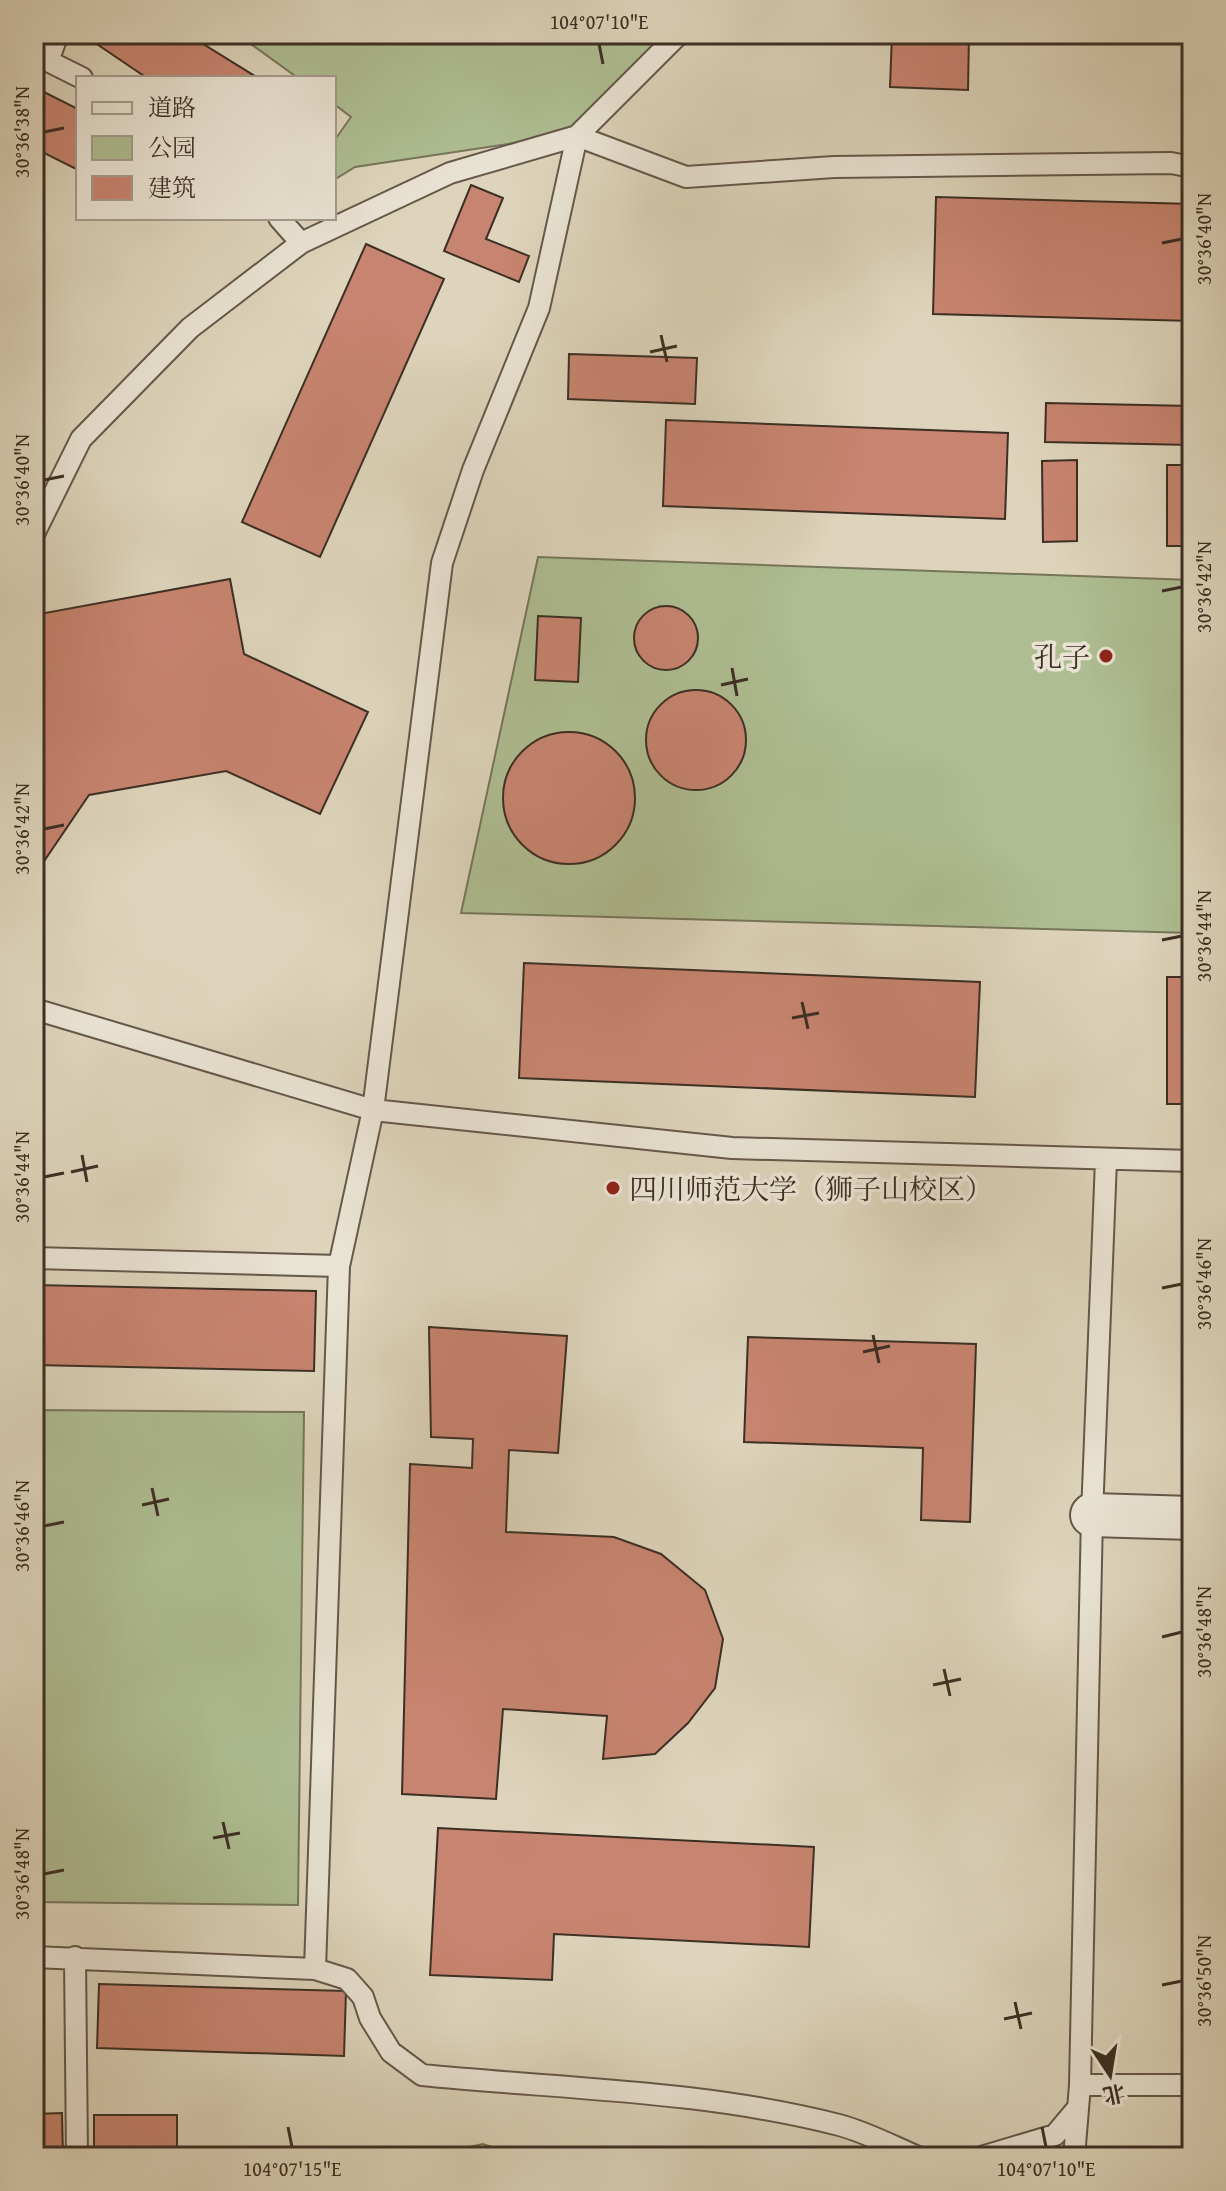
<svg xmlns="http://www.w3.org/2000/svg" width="1226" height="2191" viewBox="0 0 1226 2191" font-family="'Gentium Book Plus','Noto Serif SC',serif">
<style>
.green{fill:#aebd92;stroke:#76765b;stroke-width:2}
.building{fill:#c78470;stroke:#3d2f24;stroke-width:2}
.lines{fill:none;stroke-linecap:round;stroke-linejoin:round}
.service-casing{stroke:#65584a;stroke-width:24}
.minor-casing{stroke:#65584a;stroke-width:46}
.service{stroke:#e9e3d3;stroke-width:20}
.minor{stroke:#e9e3d3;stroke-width:42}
.ticks{fill:none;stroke:#3d2f24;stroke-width:3}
.poi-dot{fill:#8f2418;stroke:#e9e3d3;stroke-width:3}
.labels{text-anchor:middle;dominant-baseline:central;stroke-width:7;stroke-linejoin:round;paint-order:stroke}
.poi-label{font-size:28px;fill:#3d2f24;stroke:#e9e3d3;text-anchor:end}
.neatline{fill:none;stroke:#3d2f24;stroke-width:3}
.ticks-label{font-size:20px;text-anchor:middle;fill:#3d2f24}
</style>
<rect width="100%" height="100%" fill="#ddd4bb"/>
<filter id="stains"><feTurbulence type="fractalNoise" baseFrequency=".0025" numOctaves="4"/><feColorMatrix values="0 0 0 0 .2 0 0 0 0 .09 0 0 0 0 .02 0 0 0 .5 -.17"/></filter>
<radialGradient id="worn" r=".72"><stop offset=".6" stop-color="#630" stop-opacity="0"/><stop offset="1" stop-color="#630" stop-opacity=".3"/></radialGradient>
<path class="green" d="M237,34H689L658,54L581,133L355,167L334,180V141L351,117L334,104V78H298Z
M538,557L1192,580V933L461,913Z
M34,1410L304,1412L298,1905L34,1902Z
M483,2144L519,2157H419Z"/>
<path class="building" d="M82,34H187L258,78H147Z
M892,34H969L968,90L890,87Z
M34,87L78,109L76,169L34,148Z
M471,185L503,198L486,239L529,256L519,282L444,251Z
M936,197L1192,204V321L933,314Z
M366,244L444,279L320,557L242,522Z
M34,308L42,312L34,327Z
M569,354L697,358L695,404L568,399Z
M1046,403L1192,406V445L1045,442Z
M666,420L1008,433L1005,519L663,506Z
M1077,460V541L1043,542L1042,461Z
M1167,465H1192V546H1167Z
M230,579L244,654L368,712L320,814L226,771L89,795L34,876V615Z
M634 638a32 32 0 1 1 64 0a32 32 0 1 1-64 0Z
M538,616L581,618L578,682L535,680Z
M646 740a50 50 0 1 1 100 0a50 50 0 1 1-100 0Z
M503 798a66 66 0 1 1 132 0a66 66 0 1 1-132 0Z
M524,963L980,982L975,1097L519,1078Z
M1167,977H1192V1104H1167Z
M34,1285L316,1291L314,1371L34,1365Z
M429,1327L567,1336L558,1453L509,1450L506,1532L614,1537L661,1554L705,1590L723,1639L715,1688L688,1723L655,1754L603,1759L607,1716L503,1709L496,1799L402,1794L410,1464L472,1468L473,1439L431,1437Z
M748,1337L976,1344L970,1522L921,1520L923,1448L744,1442Z
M438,1828L814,1847L809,1947L554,1934L552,1980L430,1975Z
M99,1984L346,1991L344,2056L97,2048Z
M62,2113L63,2157H34V2114Z
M94,2115H177V2157H94Z"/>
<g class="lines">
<defs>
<path id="service" d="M34,54L82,78
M48,61L58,34
M279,218L301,243
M34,534L81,439L190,328L301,243L450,173L577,136L679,34
M34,1009L373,1110L732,1148L1192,1161
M34,1258L339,1266
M34,1957L315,1969L347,1979L363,1997L370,2018L391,2052L422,2075C561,2089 703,2090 839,2125C866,2132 892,2146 918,2157
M75,1957L77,2157
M315,1969L339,1266L373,1110L442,563L473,470L539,308L577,136L686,177L834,167L1171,163L1192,167
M1080,2085H1192
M981,2157L1055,2135L1076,2110
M1074,2157L1080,2085L1092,1515L1106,1160"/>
<path id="minor" d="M1092,1515L1192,1518"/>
</defs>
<use href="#service" class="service-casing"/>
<use href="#minor" class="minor-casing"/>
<use href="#service" class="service"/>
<use href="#minor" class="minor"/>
</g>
<path class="ticks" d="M599,44L603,64M44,132L64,128M1162,243L1182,239M661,335L667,362M650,352L677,346M44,480L64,476M1162,591L1182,587M732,668L737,696M721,685L748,679M44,829L64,825M1162,940L1182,936M802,1002L808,1029M792,1018L819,1013M82,1155L87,1182M71,1172L98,1166M44,1177L64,1173M1162,1288L1182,1284M873,1335L879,1363M863,1352L890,1346M152,1488L158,1516M142,1505L169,1499M44,1526L64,1522M1162,1637L1182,1632M944,1669L950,1696M933,1685L961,1679M223,1822L229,1849M213,1838L240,1833M44,1874L64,1870M1162,1985L1182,1981M1015,2002L1021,2029M1004,2019L1032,2013M288,2127L292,2147M1042,2127L1046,2147"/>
<g class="poi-dot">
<circle cx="1106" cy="656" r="8"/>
<circle cx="613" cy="1188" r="8"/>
</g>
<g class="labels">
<g class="poi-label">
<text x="1090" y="656">孔子</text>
<text x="629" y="1188" text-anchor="start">四川师范大学（狮子山校区）</text>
</g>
</g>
<rect width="1226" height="2191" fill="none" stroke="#ddd4bb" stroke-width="88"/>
<rect x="76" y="76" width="260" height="144" fill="#e9e3d3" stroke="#a49b8d" stroke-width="2"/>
<rect x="92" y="102" width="40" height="12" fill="#e9e3d3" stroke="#a49b8d" stroke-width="2"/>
<text x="148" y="116" font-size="24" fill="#3d2f24">道路</text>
<rect x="92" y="136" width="40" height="24" fill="#aebd92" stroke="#a49b8d" stroke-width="2"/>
<text x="148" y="156" font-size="24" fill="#3d2f24">公园</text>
<rect x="92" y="176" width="40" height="24" fill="#c78470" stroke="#a49b8d" stroke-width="2"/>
<text x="148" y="196" font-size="24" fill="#3d2f24">建筑</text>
<g transform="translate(1110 2075) rotate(168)" stroke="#e9e3d3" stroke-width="6" paint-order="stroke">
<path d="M0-6L14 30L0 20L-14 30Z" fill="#3d2f24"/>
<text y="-12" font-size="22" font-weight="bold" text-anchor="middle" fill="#3d2f24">北</text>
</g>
<rect x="44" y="44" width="1138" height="2103" class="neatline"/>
<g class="ticks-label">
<text x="599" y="29">104°07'10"E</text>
<text transform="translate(22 132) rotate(-90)" y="7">30°36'38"N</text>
<text transform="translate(1204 239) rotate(-90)" y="7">30°36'40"N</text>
<text transform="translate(22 480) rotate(-90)" y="7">30°36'40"N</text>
<text transform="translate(1204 587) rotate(-90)" y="7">30°36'42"N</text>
<text transform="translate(22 829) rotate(-90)" y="7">30°36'42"N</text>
<text transform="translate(1204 936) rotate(-90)" y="7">30°36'44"N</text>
<text transform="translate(22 1177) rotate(-90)" y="7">30°36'44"N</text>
<text transform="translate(1204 1284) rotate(-90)" y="7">30°36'46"N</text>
<text transform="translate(22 1526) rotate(-90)" y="7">30°36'46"N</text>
<text transform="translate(1204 1632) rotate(-90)" y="7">30°36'48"N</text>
<text transform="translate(22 1874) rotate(-90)" y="7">30°36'48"N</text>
<text transform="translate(1204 1981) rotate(-90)" y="7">30°36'50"N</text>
<text x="292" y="2176">104°07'15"E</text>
<text x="1046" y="2176">104°07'10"E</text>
</g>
<rect width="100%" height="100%" filter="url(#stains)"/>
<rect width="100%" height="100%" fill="url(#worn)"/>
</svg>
